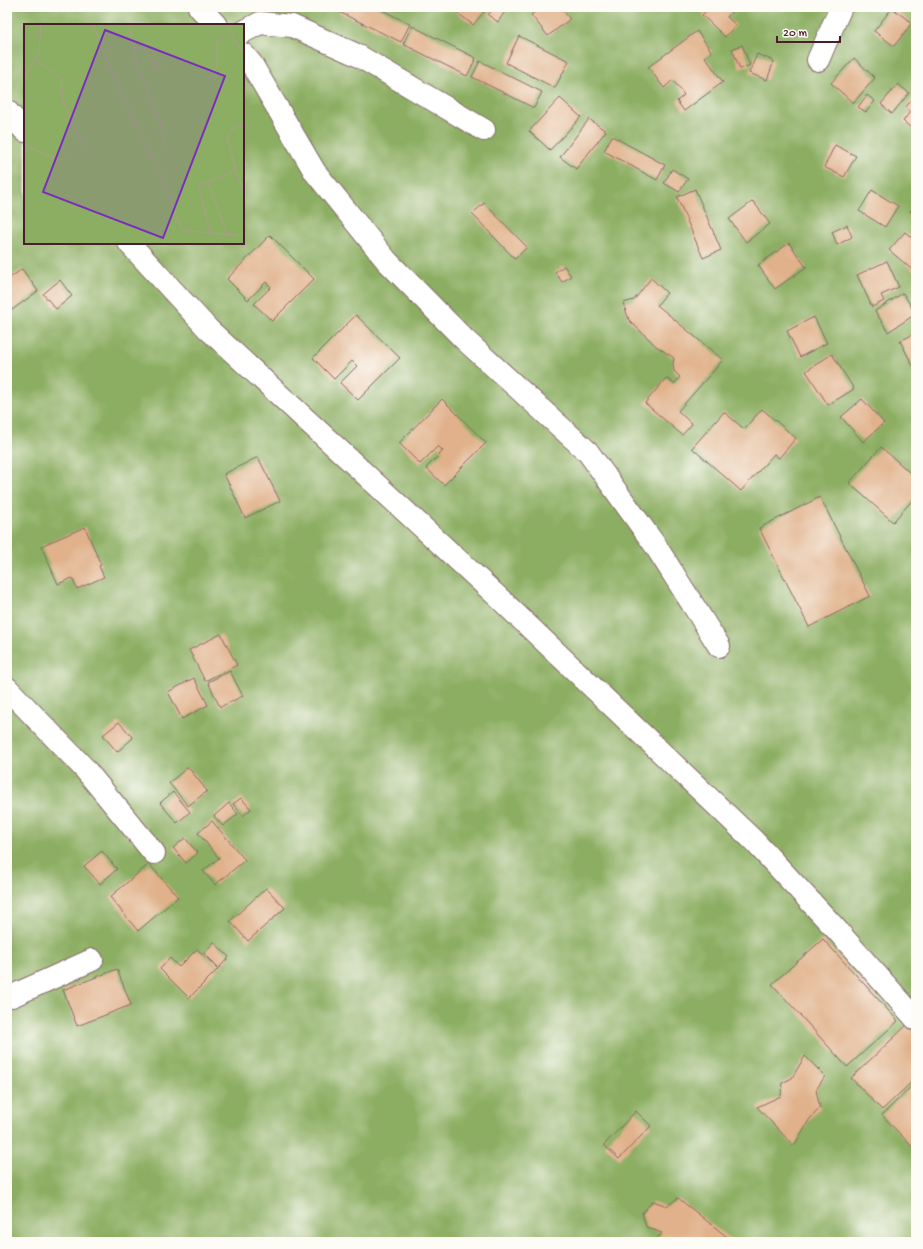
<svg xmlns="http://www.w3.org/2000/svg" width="923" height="1249" viewBox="0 0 923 1249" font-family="'Gochi Hand',sans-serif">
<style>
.forest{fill:#8cae62;stroke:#6b6646;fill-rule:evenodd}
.building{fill:#e0b18a}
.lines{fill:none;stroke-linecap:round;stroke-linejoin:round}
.minor-casing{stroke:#866768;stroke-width:24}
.minor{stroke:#fff;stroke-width:22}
.inset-road{fill:none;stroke:#b09b93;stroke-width:1}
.view{fill:#7b2cbf;fill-opacity:0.15;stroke:#7b2cbf;stroke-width:2}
.inset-edge{fill:none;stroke:#4a1f2b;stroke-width:2}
</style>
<rect width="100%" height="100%" fill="#fdfcf7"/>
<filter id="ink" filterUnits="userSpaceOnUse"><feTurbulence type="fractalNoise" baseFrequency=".025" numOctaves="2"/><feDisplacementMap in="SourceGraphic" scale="8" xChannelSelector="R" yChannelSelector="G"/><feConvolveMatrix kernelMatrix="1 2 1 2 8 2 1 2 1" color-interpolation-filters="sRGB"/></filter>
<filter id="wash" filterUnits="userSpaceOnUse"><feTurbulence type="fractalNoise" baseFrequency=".012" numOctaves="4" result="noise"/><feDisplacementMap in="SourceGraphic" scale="16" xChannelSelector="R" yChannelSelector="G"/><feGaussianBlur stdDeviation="0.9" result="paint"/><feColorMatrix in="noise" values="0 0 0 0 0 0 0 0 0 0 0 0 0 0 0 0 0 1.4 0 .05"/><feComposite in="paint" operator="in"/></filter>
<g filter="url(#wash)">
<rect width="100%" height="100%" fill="#f4edd9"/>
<path class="forest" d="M7,7H916V1242H7ZM25,25H243V243H25Z"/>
<g id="blocks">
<path class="building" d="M341,7H376L410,24L401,42L339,12Z
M450,7H488L473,25Z
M494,7H502L506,10L498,22L488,15Z
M541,7H560L570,19L548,36L531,15Z
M710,7L718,8L736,7L727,17L736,25L725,37L702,15Z
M892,8L912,23L894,46L874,31Z
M412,26L476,58L467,76L403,44Z
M697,31L712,52L705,57L723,82L684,111L677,101L684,95L673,80L664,88L648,67Z
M519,36L569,61L555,88L506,63Z
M742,45L750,65L740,69L732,49Z
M757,54L774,61L767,80L749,73Z
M854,58L875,78L853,103L831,83Z
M480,61L542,92L534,108L472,77Z
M898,84L909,93L892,114L881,104Z
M867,95L875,101L866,112L858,107Z
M916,95V132L903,121L910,112L905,108Z
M560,98L581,117L550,150L529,131Z
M589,119L606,131L576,169L560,157Z
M612,136L665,165L657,180L604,151Z
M835,145L856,156L844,177L824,167Z
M672,169L688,179L679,192L664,183Z
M695,189L721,250L703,258L677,197Z
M872,190L898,206L885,227L859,211Z
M753,201L770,224L746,242L729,219Z
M484,203L527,247L515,259L472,214Z
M916,206V218L910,211Z
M847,225L852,237L837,245L832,232Z
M905,232L916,241V273L889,250Z
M270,235L314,279L272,321L254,304L271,287L266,282L248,300L227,279Z
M789,243L806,267L775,289L758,265Z
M887,261L899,287L881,295L884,301L872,307L857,275Z
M564,266L571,276L562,282L555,272Z
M22,269L38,291L12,310L7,304V280Z
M651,278L667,293L657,305L723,360L678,411L692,424L682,435L645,403L666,378L674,384L680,377L674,371L673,364L674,358L656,346L629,320L623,303L634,300Z
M60,280L72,296L56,309L43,294Z
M903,293L916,314L888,332L875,311Z
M356,315L400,358L358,400L340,383L357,366L352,361L334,379L313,358Z
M814,317L827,343L800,357L787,331Z
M916,333V365L913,366L900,341Z
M832,354L854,389L828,405L806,371Z
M442,399L486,443L444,485L426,468L443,451L438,446L420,464L399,443Z
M862,399L884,423L863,442L841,417Z
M762,409L796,438L779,458L774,454L741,491L692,448L724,412L744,429Z
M881,447L916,478V496L893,522L849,483Z
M258,457L280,501L245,518L224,474Z
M820,497L870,596L809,627L759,528Z
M85,527L101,565L99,566L104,577L77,589L72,578L58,584L41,546Z
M221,634L237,665L205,681L189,650Z
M230,671L243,696L220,707L208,682Z
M194,678L208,705L182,719L168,692Z
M119,722L133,738L117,752L103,735Z
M188,767L207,791L188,806L169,783Z
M173,792L190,812L177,823L160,803Z
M241,798L251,809L243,816L233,804Z
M229,803L238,814L223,826L214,816Z
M212,821L245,860L215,885L203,871L219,858L198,833Z
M185,838L198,853L186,863L173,848Z
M102,851L117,869L100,884L84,866Z
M149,864L178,897L138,931L110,897Z
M266,888L285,908L248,941L230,921Z
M823,939L898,1021L847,1067L772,984Z
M214,942L229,957L219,968L204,953Z
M197,949L218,969L189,998L160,969L170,958L179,967Z
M117,969L131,1005L77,1026L63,990Z
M907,1025L916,1034V1078L882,1110L851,1078Z
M805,1056L825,1076L816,1090L820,1108L809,1120L794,1146L757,1107L781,1096L782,1083L792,1078Z
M916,1082V1151L882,1115Z
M636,1111L651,1126L619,1159L604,1145Z
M678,1198L731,1240L729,1242H654L662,1233L646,1227L642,1213L653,1201L667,1206Z"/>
</g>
</g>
<g filter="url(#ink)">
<use href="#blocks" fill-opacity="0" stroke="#866768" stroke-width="1"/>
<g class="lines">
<defs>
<path id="minor" d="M199,7L216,25
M243,32L260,23L292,26L357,55L484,130
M243,54L251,63L315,172L387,261L465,340L588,452L655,545L719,646
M818,60L841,7
M7,111L25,131
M129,243L208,329L498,597L753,840L835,928L916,1019
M7,688L84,768L154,853
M7,996H12L92,960"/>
</defs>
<use href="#minor" class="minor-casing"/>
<use href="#minor" class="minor"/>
</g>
</g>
<g transform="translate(24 24)">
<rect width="220" height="220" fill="#f4edd9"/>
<path d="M0,1H220V219H0Z" fill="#8cae62"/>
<path class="inset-road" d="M69,1L92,59L137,152L158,206L220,212M105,1L114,44L135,94L142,126M206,1L211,18L220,29M109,23L118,24L138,47M12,36L37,54L39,76L59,124M0,54L15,29L17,1M184,55L193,42V18L205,5M0,121L33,136L45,135M212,146L220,169M184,158L174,162L187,209M203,211L184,158L212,146L203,114L207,106L215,102L220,103"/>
<path class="view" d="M81,6L201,52L139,214L19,168Z"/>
<rect width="220" height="220" class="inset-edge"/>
</g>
<rect width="923" height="1249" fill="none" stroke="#fdfcf7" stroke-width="24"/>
<path d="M777 36v6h63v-6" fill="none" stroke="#4a1f2b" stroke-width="2"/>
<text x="783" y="36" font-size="12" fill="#4a1f2b" stroke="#fdfcf7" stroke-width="3" paint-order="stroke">20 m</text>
</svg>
